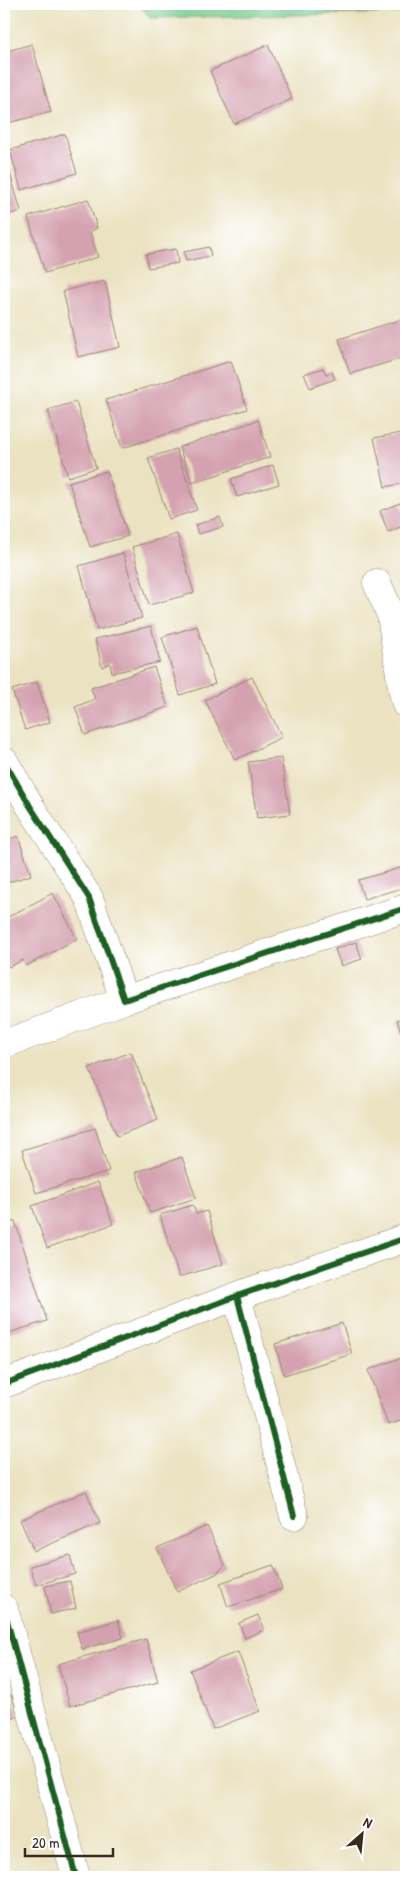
<svg xmlns="http://www.w3.org/2000/svg" width="410" height="1881" viewBox="0 0 410 1881" font-family="'Patrick Hand',sans-serif">
<style>
.green{fill:#77cc90;stroke:#597b57}
.building{fill:#d4a1b0}
.lines{fill:none;stroke-linecap:round;stroke-linejoin:round}
.minor-casing{stroke:#938670;stroke-width:29}
.minor{stroke:#fff;stroke-width:28}
.cycleway-casing{stroke:#fff;stroke-width:9}
.cycleway{stroke:#1b5e20;stroke-width:6}
</style>
<rect width="100%" height="100%" fill="#fff"/>
<filter id="ink" filterUnits="userSpaceOnUse"><feTurbulence type="fractalNoise" baseFrequency=".02" numOctaves="2"/><feDisplacementMap in="SourceGraphic" scale="10" xChannelSelector="R" yChannelSelector="G"/><feConvolveMatrix kernelMatrix="1 2 1 2 8 2 1 2 1" color-interpolation-filters="sRGB"/></filter>
<filter id="wash" filterUnits="userSpaceOnUse"><feTurbulence type="fractalNoise" baseFrequency=".0096" numOctaves="4" result="noise"/><feDisplacementMap in="SourceGraphic" scale="20" xChannelSelector="R" yChannelSelector="G"/><feGaussianBlur stdDeviation="1.12" result="paint"/><feColorMatrix in="noise" values="0 0 0 0 0 0 0 0 0 0 0 0 0 0 0 0 0 1.4 0 .05"/><feComposite in="paint" operator="in"/></filter>
<g filter="url(#wash)">
<rect width="100%" height="100%" fill="#ebe2c1"/>
<path class="green" d="M139,4H406V13L150,18Z"/>
<g id="blocks">
<path class="building" d="M32,44L51,112L8,123L4,106V52Z
M268,45L292,99L234,124L210,71Z
M65,134L77,173L21,190L10,150Z
M4,160H6L21,211L4,216Z
M88,199L97,228L90,232L98,257L45,273L28,217Z
M209,247L211,256L186,261L184,252Z
M176,249L178,263L148,268L146,254Z
M105,281L120,347L78,357L63,291Z
M406,318V357L350,374L339,339Z
M231,361L247,409L122,448L106,400Z
M323,368L326,374L332,372L335,379L310,388L304,374Z
M76,402L96,468L68,477L48,410Z
M258,420L270,457L192,483L179,447Z
M406,432V483L385,487L374,438Z
M176,449L197,510L169,519L148,458Z
M273,465L279,484L237,497L231,479Z
M107,471L128,536L90,547L69,482Z
M400,503L406,519V525L388,532L380,511Z
M220,517L223,527L198,534L195,525Z
M177,534L194,593L149,605L132,547Z
M123,553L142,618L97,630L79,566Z
M151,626L160,662L112,673L110,663L102,667L95,639Z
M197,626L215,684L180,695L162,637Z
M154,667L168,707L85,735L75,707L95,699L91,688Z
M252,677L282,737L235,760L205,700Z
M37,682L50,722L25,730L12,690Z
M281,758L290,814L257,818L248,762Z
M18,836L31,875L6,883L4,877V841Z
M404,867L406,875V887L364,899L358,880Z
M53,893L77,939L26,966L23,960L9,967L4,958V919Z
M356,942L362,959L341,966L335,949Z
M406,1017V1046L397,1020Z
M131,1052L158,1120L117,1136L89,1068Z
M95,1128L109,1171L36,1193L22,1150Z
M182,1157L196,1198L150,1213L136,1172Z
M98,1182L113,1224L47,1248L32,1206Z
M193,1205L196,1214L207,1211L223,1264L179,1277L160,1215Z
M15,1221L47,1321L5,1334L4,1225Z
M342,1323L352,1354L284,1375L275,1344Z
M406,1356V1419L388,1425L368,1370Z
M86,1491L100,1523L34,1551L20,1520Z
M207,1526L225,1565L216,1574L177,1592L157,1548Z
M70,1555L75,1574L36,1585L30,1566Z
M273,1565L282,1589L228,1607L220,1583Z
M70,1581L76,1608L51,1614L45,1586Z
M258,1615L264,1630L245,1638L239,1623Z
M118,1620L123,1638L82,1649L77,1632Z
M146,1639L158,1682L70,1706L58,1664Z
M238,1652L260,1711L213,1729L190,1670Z
M4,1687L7,1696L11,1695L19,1716L4,1722Z"/>
</g>
</g>
<g filter="url(#ink)">
<use href="#blocks" fill-opacity="0" stroke="#938670" stroke-width="1"/>
<g class="lines">
<defs>
<path id="minor" d="M377,583L391,615L402,687L406,704
M4,761L30,806L89,898L124,1000L406,908
M4,1044L124,1000
M237,1296L294,1516
M4,1384L237,1296L406,1238
M4,1609L76,1877"/>
</defs>
<use href="#minor" class="minor-casing"/>
<use href="#minor" class="minor"/>
<defs>
<path id="cycleway" d="M4,761L30,806L89,898L124,1000L406,908
M237,1296L294,1516
M4,1384L237,1296L406,1238
M4,1609L76,1877"/>
</defs>
<use href="#cycleway" class="cycleway-casing"/>
<use href="#cycleway" class="cycleway"/>
</g>
</g>
<rect width="410" height="1881" fill="none" stroke="#fff" stroke-width="20"/>
<g transform="translate(362 1834) rotate(27)" stroke="#ffffff" stroke-width="4" paint-order="stroke">
<path d="M0-4L9 19L0 12L-9 19Z" fill="#3b2a1e"/>
<text y="-8" font-size="14" font-weight="bold" text-anchor="middle" fill="#3b2a1e">N</text>
</g>
<path d="M25 1848v8h88v-8" fill="none" stroke="#3b2a1e" stroke-width="2.5"/>
<text x="32" y="1848" font-size="15" fill="#3b2a1e" stroke="#ffffff" stroke-width="4" paint-order="stroke">20 m</text>
</svg>
